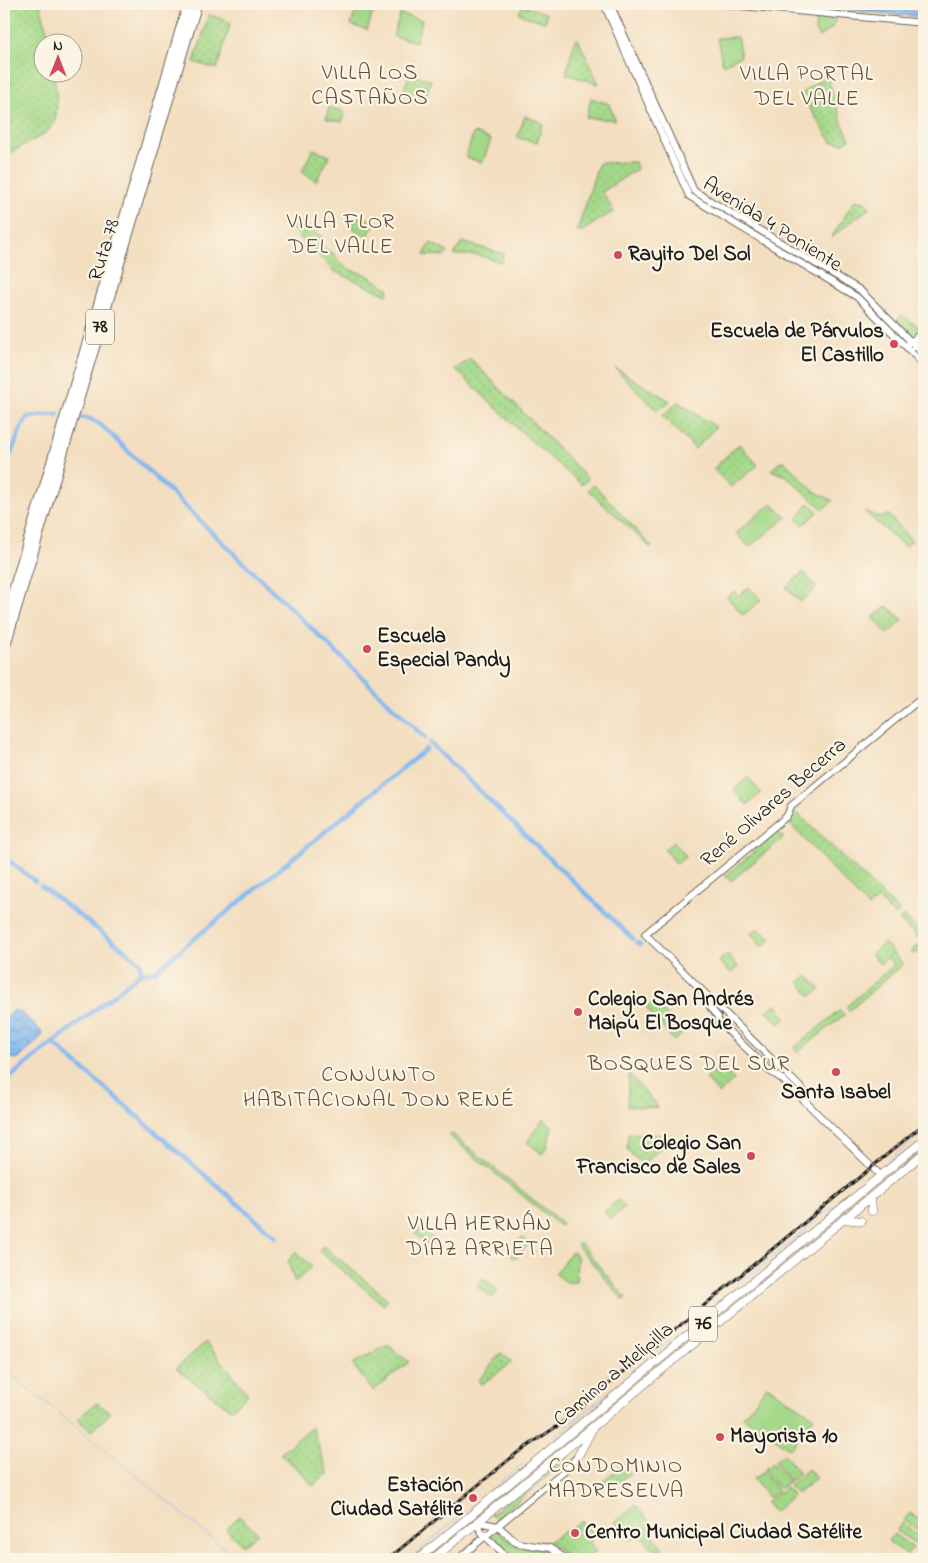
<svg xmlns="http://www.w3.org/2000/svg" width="928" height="1563" viewBox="0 0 928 1563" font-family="'Indie Flower',sans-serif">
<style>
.grass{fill:#a3d888;stroke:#607a52}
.park{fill:url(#park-dots);stroke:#607a52}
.water{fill:url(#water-waves);stroke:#4e6a86}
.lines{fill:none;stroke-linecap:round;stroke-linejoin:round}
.stream{stroke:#81b8f0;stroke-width:1}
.canal{stroke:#81b8f0;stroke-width:4.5}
.tertiary-casing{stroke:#676055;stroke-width:8}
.primary-casing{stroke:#676055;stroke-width:9}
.motorway-casing{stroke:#676055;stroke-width:11}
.tertiary{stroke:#fff;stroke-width:6}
.primary{stroke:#fff;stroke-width:8}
.motorway{stroke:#fff;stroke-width:9}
.rail-casing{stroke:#1c1c1c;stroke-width:3}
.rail{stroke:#fcf5e5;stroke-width:1;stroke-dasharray:4;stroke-linecap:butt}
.poi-dot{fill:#d1495b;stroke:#fcf5e5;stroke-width:2}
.labels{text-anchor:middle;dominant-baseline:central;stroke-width:4.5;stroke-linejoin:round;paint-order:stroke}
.shield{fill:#fcf5e5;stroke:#5f5d58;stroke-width:1}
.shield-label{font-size:20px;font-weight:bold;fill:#1c1c1c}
.street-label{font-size:21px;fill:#1c1c1c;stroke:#fcf5e5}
.poi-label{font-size:21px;font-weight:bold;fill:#1c1c1c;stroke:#fcf5e5;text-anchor:start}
.neighbourhood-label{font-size:22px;letter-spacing:1px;fill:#614f3b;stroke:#fcf5e5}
</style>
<defs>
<pattern id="park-dots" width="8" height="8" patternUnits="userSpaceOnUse" patternTransform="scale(1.25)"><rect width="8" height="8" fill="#a3d888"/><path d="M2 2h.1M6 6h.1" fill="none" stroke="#8cb975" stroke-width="1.8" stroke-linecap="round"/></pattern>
<pattern id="water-waves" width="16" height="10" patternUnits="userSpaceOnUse" patternTransform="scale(1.25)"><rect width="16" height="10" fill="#81b8f0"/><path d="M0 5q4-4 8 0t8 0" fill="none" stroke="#6995c2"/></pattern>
</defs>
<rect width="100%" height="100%" fill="#fcf5e5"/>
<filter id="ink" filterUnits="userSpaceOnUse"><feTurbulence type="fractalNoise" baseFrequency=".02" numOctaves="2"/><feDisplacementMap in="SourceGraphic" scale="10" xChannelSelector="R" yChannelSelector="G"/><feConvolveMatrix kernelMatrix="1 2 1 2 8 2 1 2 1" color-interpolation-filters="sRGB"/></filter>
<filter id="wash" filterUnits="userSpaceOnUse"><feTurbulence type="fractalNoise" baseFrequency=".0096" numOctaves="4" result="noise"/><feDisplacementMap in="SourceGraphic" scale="20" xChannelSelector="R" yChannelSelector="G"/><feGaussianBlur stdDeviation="1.12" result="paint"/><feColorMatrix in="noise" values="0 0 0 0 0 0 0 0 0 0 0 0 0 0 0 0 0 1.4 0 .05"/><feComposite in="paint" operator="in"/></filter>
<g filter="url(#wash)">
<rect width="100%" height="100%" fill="#f3dec0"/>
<path class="grass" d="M358,4L375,6L367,30L351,25Z
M400,14L422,20L416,42L393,36Z
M816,17L836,18L833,27L819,37L815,31Z
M737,37L741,56L723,65L717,38Z
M409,74L431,80L424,101L403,94Z
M329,107L345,112L342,122L326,119Z
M475,133L491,140L482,163L466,157L473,134Z
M615,368L670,401L657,411Z
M594,485L652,547L651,548L588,490Z
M809,503L818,512L803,525L797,519Z
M771,504L787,517L749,547L736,533Z
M749,587L761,600L743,615L727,597L734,591L739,596Z
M748,777L761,793L747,805L734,790Z
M777,832L784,837L731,881L725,876Z
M674,842L686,856L677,864L664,849Z
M756,929H759L771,939L762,947L751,933Z
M893,953L903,964L849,1011L846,1007L894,965L888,958Z
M727,954L738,967L731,973L720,963V960Z
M807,976L821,989L811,996L799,982Z
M776,1004L786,1018L779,1024L767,1011Z
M840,1010L844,1015L798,1052L794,1048Z
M543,1119L552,1126L547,1147L542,1154L527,1142Z
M451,1133L562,1223L560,1226L449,1136Z
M618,1200L625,1207L610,1219L604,1212Z
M421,1227L435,1240L430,1246L415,1234Z
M522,1237L529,1243L515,1259L508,1253Z
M580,1243L626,1298L623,1300L577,1245Z
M323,1246L388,1299L384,1305L319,1251Z
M572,1252L577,1256L576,1282H566L555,1273Z
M483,1278L498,1291L492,1298L477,1286Z
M767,1386L814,1417L790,1449L743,1417Z
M784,1454L799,1473L790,1481L775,1461Z
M773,1463L789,1482L779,1489L764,1470Z
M808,1469L816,1478L797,1494L789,1485Z
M763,1472L778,1491L769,1498L753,1479Z
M786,1487L793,1496L774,1512L766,1503Z
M910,1513L924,1523L923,1534L904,1520Z
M902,1523L921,1537L916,1544L896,1531Z
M894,1534L913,1548L907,1555L888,1541Z"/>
<path class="park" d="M4,4H40L50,42H42V72L54,73C62,137 54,127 4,156Z
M523,6L546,13V21L544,22L521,15L519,13Z
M209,15L231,22L217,69L194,62Z
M578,39L599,84L566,74L575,40Z
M827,75L842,123L850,139L844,143L832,142L800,94Z
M591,98L609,104L615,120L586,118Z
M525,116L543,123L537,142L517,138Z
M313,149L330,156L316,181L302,171Z
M635,162L637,169L602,192L614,211L579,233L577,231L598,165L600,163Z
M855,200L865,202L870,207L831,238Z
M359,213L375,224L367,237L351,227Z
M293,221H298L322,236L318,245L333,253L342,265L351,270L367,275L389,289L387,295L334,271L291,228Z
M462,242L504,254L501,262L477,255H454Z
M431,243L448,252L445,256L424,255Z
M902,315L920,328L910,336L896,321Z
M471,359L588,479L582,485L528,438L455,369Z
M678,402L716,427L695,449L662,416Z
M739,444L758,465L731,487L713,469Z
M783,460L814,491L833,501L823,509L786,476L771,470Z
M864,511L883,518L888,514L912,541L905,547Z
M804,572L816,588L800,602L786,587Z
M887,606L903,620L887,634L873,617Z
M796,812L899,911L895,916L878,899L868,907L787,821Z
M904,916L924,936V947L916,954L910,952L922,941L899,920Z
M885,943L893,953L880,964L871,954Z
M653,1002L684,1032L674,1041L646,1008Z
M720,1065L734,1080L719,1094L706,1079Z
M629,1074L658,1107L657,1108L627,1106Z
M628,1133L674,1136L642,1165L627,1149Z
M295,1252L312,1266L295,1283L288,1261Z
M206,1342L248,1394L231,1410L176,1368Z
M388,1345L409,1362L373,1391L352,1364Z
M501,1353L512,1362L482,1384L478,1381Z
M97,1403L111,1413L91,1431L77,1419Z
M312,1427L328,1474L313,1486L296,1467L280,1454Z
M577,1443L564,1463L497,1518L490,1515Z
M623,1464L630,1473L610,1489L603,1481Z
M635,1505L652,1524L650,1531L663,1548L657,1553L643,1538L637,1537L631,1540L615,1522Z
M239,1516L258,1533L243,1545L226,1530Z
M582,1521L595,1535L590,1543L596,1552L588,1559H570L548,1542Z
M498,1531L516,1546L537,1548L554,1554L547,1559H509L506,1552L491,1537Z"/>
<path class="water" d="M790,4H841L924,12V17Z
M14,1010L22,1013L42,1032L41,1037L19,1059L11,1058L4,1051V1019Z"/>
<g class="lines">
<path class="stream" d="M879,1169L924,1131
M4,1369L125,1466L237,1559
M555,1437L874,1173
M409,1559L524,1463"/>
<path class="canal" d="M79,417L91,419L101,425L425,738
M4,471L22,426L28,417L58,414
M430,743L633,939
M4,857L35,881
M41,886L140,962L141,973
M637,943L640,945
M53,1043L276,1237
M4,1082L141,973L155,971L426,749"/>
</g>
</g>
<g filter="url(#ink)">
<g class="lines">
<defs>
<path id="tertiary" d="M604,4L689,196L857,297L924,365
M610,4L694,191L860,290L924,355
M720,4L924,23
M899,4L923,6L924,4
M909,343L924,331
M914,347L924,339
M713,1000L710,1007L718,1017V1021L771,1072L782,1079L881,1176
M807,1102L804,1091L645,934L787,816L791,806L924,696
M458,1559L566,1469L578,1456
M506,1559C499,1544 481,1539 477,1522L498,1526L517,1543L550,1548L566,1559"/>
<path id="primary" d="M871,1197L872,1211
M844,1219L861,1221
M578,1456L592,1429
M418,1559L924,1140
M433,1559L924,1153"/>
<path id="motorway" d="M4,622L188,4
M4,650L197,4"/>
</defs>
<use href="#tertiary" class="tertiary-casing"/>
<use href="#primary" class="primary-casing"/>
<use href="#motorway" class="motorway-casing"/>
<use href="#tertiary" class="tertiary"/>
<use href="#primary" class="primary"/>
<use href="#motorway" class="motorway"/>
<defs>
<path id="rail" d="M388,1559L517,1453L559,1425L924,1124"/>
</defs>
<use href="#rail" class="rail-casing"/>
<use href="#rail" class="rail"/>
</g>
</g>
<g class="poi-dot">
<circle cx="618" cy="255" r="5"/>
<circle cx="894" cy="344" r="5"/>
<circle cx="367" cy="649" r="5"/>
<circle cx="578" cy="1012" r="5"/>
<circle cx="836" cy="1072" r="5"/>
<circle cx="751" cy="1156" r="5"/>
<circle cx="720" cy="1437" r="5"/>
<circle cx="473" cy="1498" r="5"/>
<circle cx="575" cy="1533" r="5"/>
</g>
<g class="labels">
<g class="shield">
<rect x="86" y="309.5" width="28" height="35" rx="4"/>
<rect x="689" y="1306.5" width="28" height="35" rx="4"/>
</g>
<g class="shield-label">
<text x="100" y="327">78</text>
<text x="703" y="1324">76</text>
</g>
<g class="street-label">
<text transform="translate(772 225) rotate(32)">Avenida 4 Poniente</text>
<text transform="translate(105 250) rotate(-73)">Ruta 78</text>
<text transform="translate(774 803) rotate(-41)">René Olivares Becerra</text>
<text transform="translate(614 1375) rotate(-40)">Camino a Melipilla</text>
</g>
<g class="poi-label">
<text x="628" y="255">Rayito Del Sol</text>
<text x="884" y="332" text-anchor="end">Escuela de Párvulos<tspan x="884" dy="24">El Castillo</tspan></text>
<text x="377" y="637">Escuela<tspan x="377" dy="24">Especial Pandy</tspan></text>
<text x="588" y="1000">Colegio San Andrés<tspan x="588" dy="24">Maipú El Bosque</tspan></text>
<text x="836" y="1093" text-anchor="middle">Santa Isabel</text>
<text x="741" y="1144" text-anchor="end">Colegio San<tspan x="741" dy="24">Francisco de Sales</tspan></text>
<text x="730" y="1437">Mayorista 10</text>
<text x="463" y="1486" text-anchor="end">Estación<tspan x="463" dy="24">Ciudad Satélite</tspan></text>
<text x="585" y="1533">Centro Municipal Ciudad Satélite</text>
</g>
<g class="neighbourhood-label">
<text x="370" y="74">VILLA LOS<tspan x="370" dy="25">CASTAÑOS</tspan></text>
<text x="807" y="75">VILLA PORTAL<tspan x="807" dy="25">DEL VALLE</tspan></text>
<text x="341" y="223">VILLA FLOR<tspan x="341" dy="25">DEL VALLE</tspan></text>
<text x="689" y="1065">BOSQUES DEL SUR</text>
<text x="379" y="1076">CONJUNTO<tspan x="379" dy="25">HABITACIONAL DON RENÉ</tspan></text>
<text x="480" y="1225">VILLA HERNÁN<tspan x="480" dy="25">DÍAZ ARRIETA</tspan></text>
<text x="616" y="1467">CONDOMINIO<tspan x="616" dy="25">MADRESELVA</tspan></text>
</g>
</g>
<rect width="928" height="1563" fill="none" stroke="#fcf5e5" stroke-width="20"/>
<g transform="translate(58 58)"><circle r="24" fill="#fcf5e5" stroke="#a29e95"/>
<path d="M0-4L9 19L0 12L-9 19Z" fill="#d1495b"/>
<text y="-8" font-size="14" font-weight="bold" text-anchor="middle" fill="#1c1c1c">N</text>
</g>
</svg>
